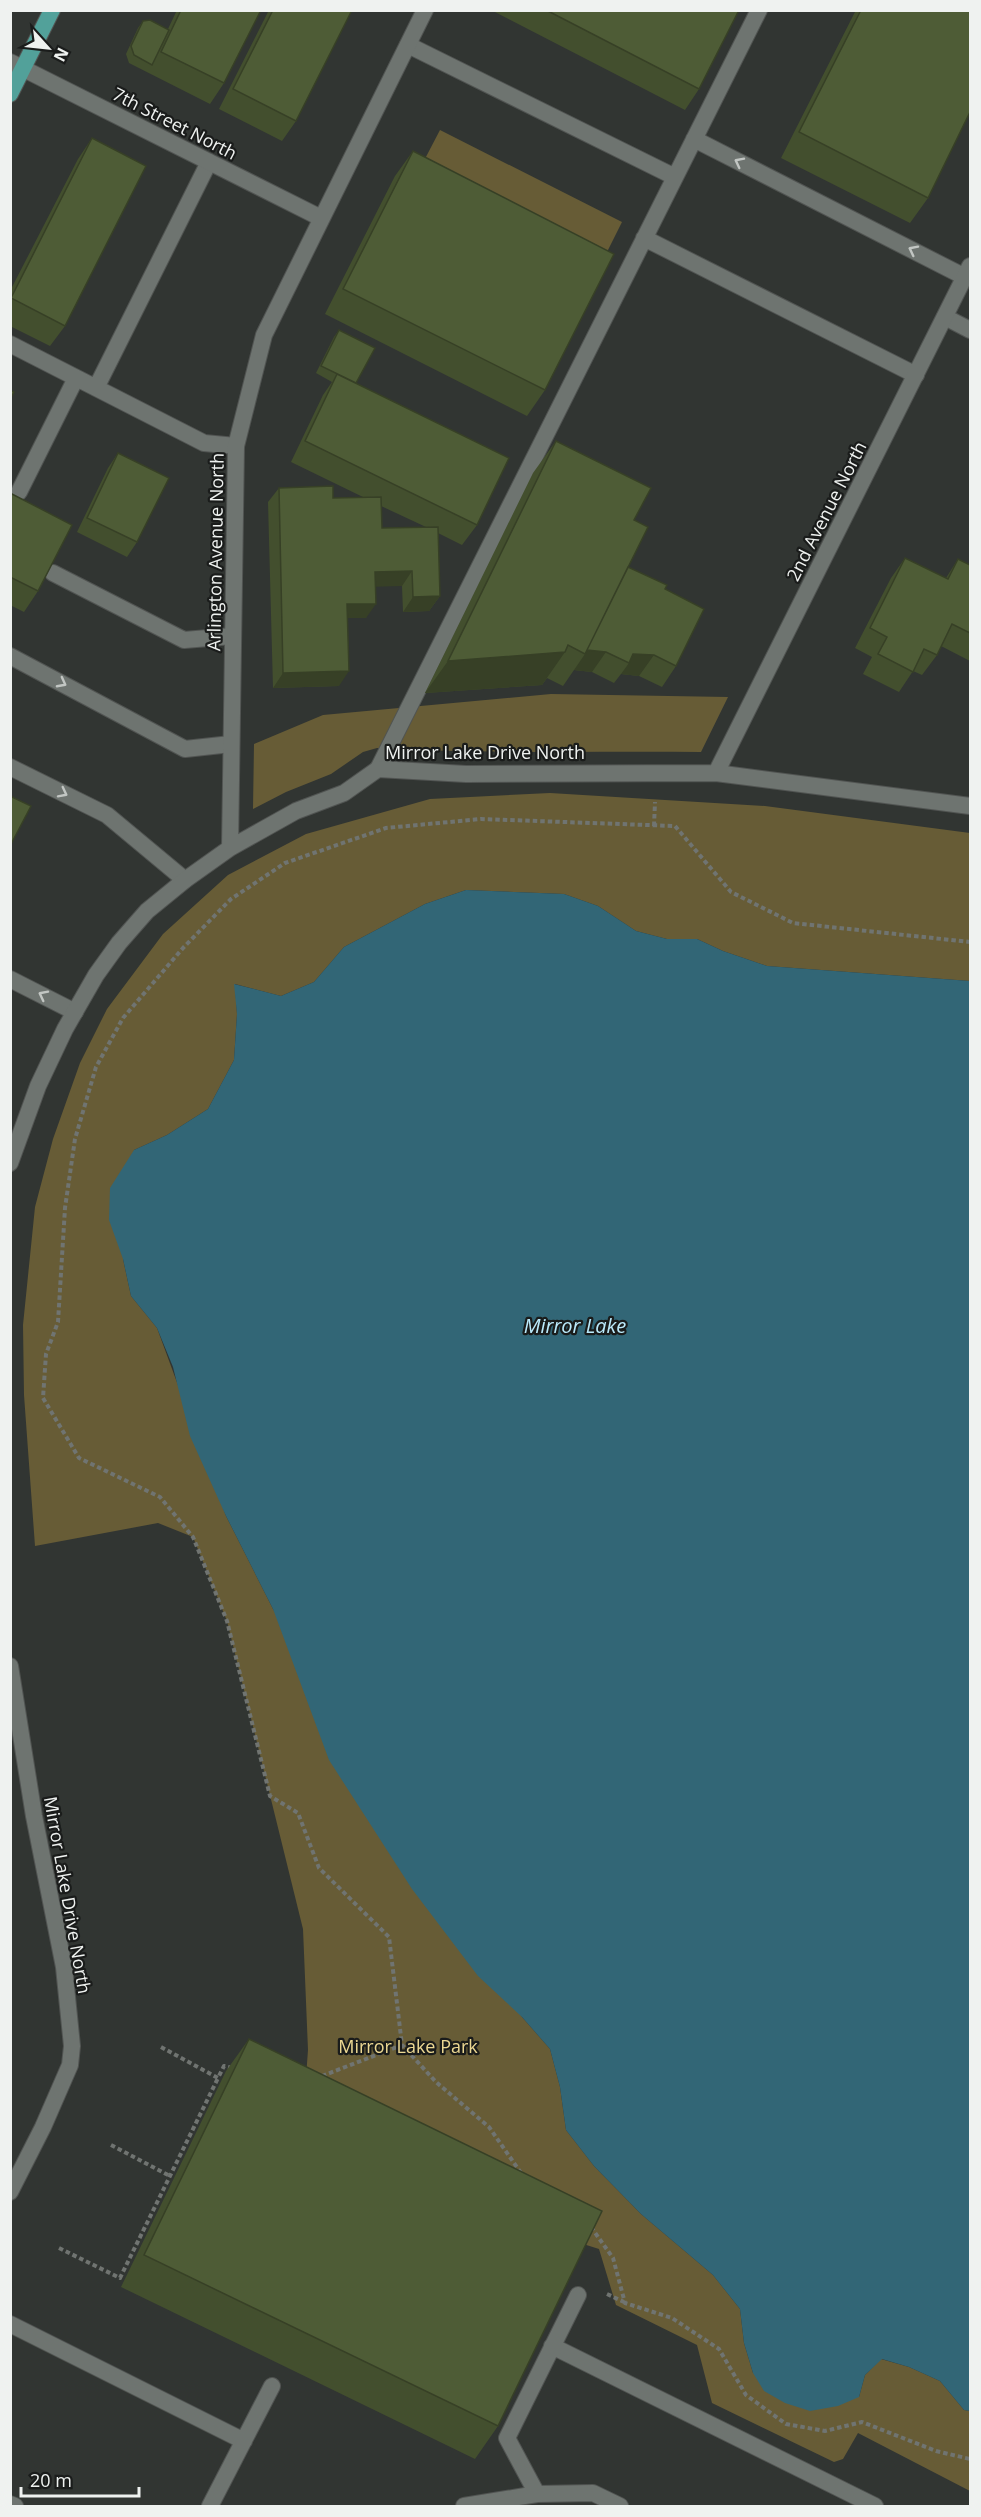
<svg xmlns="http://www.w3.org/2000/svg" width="981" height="2517" viewBox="0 0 981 2517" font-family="'Open Sans',sans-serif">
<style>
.green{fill:#675c36}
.water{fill:#326676}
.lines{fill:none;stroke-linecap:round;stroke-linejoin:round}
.service-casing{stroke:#515452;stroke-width:18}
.minor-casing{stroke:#515452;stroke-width:18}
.primary-casing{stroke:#515452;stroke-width:18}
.path{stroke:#707471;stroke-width:4;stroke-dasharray:4.5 3;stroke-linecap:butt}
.service{stroke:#6e7470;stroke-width:16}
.minor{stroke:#6e7470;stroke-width:16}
.primary{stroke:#52a19a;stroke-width:16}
.wall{fill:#434f2e;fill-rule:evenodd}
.shaded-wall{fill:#374026}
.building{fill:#4e5c36;stroke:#374026;stroke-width:1.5}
.oneway{stroke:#c2c6c3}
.labels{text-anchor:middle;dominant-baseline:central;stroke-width:4.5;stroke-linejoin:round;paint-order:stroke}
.street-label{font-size:18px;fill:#eff2f0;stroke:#1a1c1b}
.park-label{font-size:18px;fill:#ecd893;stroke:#1a1c1b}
.water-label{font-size:20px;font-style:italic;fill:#bbebfc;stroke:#1a1c1b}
</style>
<rect width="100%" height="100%" fill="#313532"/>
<path class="green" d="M440,130L622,222L599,268L416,176Z
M551,694L728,697L701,752C593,751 485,754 377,748L363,752L331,774L286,792L253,809L254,744L323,715Z
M550,793L765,806L970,833V981L767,966L723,951L697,939H667L636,931L598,906L564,894L466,890L425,904L344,947L314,982L281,996L235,984L237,1014L234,1060L208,1109L167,1135L134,1150L123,1259L131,1296L157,1328L226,1516L273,1609L522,2017L550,2049L560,2087L566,2130L594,2166L641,2214L713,2275L740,2309L744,2343L753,2373L859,2397L865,2375L881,2359L909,2367L940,2381L964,2410L970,2411V2491L858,2433L843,2459L834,2462L712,2403L697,2345L616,2305L599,2249L580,2243L304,2104L308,2050L303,1929L227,1621L193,1537L158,1523L35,1546L24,1395L23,1325L35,1207L53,1139L80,1063L107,1009L163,934L228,875L306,834L430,799Z"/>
<path class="water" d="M466,890L564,894L598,906L636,931L667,939H697L723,951L767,966L970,981V2411L964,2410L940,2381L909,2367L882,2359L865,2375L859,2397L838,2406L810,2411L785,2403L764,2391L753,2373L744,2343L740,2309L713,2275L641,2214L594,2166L566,2130L560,2087L550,2049L522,2017L478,1976L412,1889L329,1760L273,1609L226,1516L190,1436L173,1367L157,1328L131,1296L123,1259L109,1220L110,1188L134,1150L167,1135L208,1109L234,1060L237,1014L234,984L281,996L314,982L344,947L425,904Z"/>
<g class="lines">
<defs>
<path id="service" d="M408,45L675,177
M694,139L965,277
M644,238L916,375
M945,317L970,330
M10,344L204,443L236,446
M96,388L209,162
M19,492L76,378
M53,573L184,640L233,636
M10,656L185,749L231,744
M10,767L107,815L185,880
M378,769L759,10
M10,979L75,1012
M10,2324L244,2441
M552,2346L875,2506
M537,2494L507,2438L578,2295
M210,2506L272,2386
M464,2506L537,2494L593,2493L620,2506"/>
<path id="minor" d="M10,62L321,218
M716,773L970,266
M230,848L236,446L264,335L425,10
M10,1163L38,1086L65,1029L96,975L119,943L147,911L185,880L230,848L296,811L344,793L378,769L466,774L716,773L970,806
M10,1666L34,1816L64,1967L72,2046L70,2065L43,2127L10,2192
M10,2504L15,2506"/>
<path id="primary" d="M10,94L52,10"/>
</defs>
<use href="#service" class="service-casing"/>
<use href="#minor" class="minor-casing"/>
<use href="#primary" class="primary-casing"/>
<path class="path" d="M654,826L655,802
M161,2047L218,2078L224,2066L233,2068
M322,2076L402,2045
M111,2145L170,2176
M521,2173L489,2127L436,2082L402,2045L389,1937L319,1868L298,1813L270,1796L227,1621L193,1537L160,1497L79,1458L43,1398L46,1354L58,1322L65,1208L75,1139L96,1067L123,1018L183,948L231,899L285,863L386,828L481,819L675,826L731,892L793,923L970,942
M591,2227L613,2258L625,2303L672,2318L719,2349L746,2395L786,2424L825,2431L862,2422L936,2451L970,2459
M59,2248L120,2278L218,2078
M607,2294L624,2302"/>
<use href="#service" class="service"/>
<use href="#minor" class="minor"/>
<use href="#primary" class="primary"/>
</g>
<path class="wall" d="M177,10H261L224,83L210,104L129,63L126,54L138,28L143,21L168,29Z
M269,10H352L296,121L282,141L219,109Z
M494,10H739L699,89L685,110L493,11Z
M856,10H970L928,198L910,223L781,158Z
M92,138L65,326L50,346L10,326V291L78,159Z
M413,151L545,390L527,416L325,314L395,176Z
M339,330L356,383L477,525L462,545L438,533L440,596L429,611L403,612L402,586H376L366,618H348L339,686L273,688L268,502L279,488L333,498H365L291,462L323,395L332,382L316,373L334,337ZM381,506L426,527L382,528Z
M556,441L634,520L628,567L665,589L676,666L662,687L639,676L621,674L614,683L592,672L574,670L563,686L547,678L542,685L425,693L533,473Z
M118,453L137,542L127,557L77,532L108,468Z
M10,493L38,591L24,612L10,605Z
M905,558L946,578L958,559L970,565V661L941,646L937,655L922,675L913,671L899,692L863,674L872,657L855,648L891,578Z
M249,2039L498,2426L475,2459L121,2287L226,2071Z"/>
<path class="shaded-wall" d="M412,571L402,586L365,587L375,572Z
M440,596L429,611L403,612L413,597Z
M347,604H376L366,618H337Z
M585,649L606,652L592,672L574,670L585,654Z
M565,652L542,685L425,693L448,661Z
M633,654L654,655L639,676L621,674L629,663Z
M349,671L339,686L273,688L283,673Z"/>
<path class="building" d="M181,10H261L224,83L161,52Z
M273,10H352L296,121L233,89Z
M546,10H739L699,89Z
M861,10H970V112L928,198L799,132Z
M150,20L169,30L152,65L134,55L131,46L143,21Z
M92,138L146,166L65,326L11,298Z
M413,151L614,254L545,390L343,289Z
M339,330L375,348L356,383L321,366Z
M337,374L509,458L477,525L305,441Z
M10,390L14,392L10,399Z
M556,441L651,488L634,520L648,527L585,654L568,645L565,652L448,661Z
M118,453L169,478L137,542L87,518Z
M333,486V498L381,497L382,528L438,527L440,596L413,597L412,571L375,572L376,604H347L349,671L283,673L279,488Z
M10,493L72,525L38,591L10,577Z
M905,558L948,579L958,559L970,565V633L952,624L937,655L924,649L913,672L878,654L887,637L870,628Z
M628,567L667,585L665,589L704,609L676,666L654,655L633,654L629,663L606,652L587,650Z
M10,796L31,806L10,846Z
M249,2039L602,2211L498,2426L144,2255Z"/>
<defs><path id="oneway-chevron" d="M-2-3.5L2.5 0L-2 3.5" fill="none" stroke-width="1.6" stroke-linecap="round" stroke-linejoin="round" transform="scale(1.5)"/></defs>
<g class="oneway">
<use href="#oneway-chevron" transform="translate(739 162) rotate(-153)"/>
<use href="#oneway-chevron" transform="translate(913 250) rotate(-153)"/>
<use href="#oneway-chevron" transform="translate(62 683) rotate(28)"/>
<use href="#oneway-chevron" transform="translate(63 793) rotate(27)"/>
<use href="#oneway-chevron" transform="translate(43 995) rotate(-153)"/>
</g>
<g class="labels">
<g class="street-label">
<text transform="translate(175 123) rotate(27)">7th Street North</text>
<text transform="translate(826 511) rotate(-63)">2nd Avenue North</text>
<text transform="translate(215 552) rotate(-89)">Arlington Avenue North</text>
<text x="485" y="752">Mirror Lake Drive North</text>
<text transform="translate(68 1895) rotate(80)">Mirror Lake Drive North</text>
</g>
<g class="park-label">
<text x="408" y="2046">Mirror Lake Park</text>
</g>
<g class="water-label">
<text x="575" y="1325">Mirror Lake</text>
</g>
</g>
<rect width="981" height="2517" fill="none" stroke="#eff2f0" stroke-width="24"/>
<g transform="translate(48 48) rotate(117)" stroke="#1a1c1b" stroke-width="4.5" paint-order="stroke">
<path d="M0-4.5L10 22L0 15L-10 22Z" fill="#eff2f0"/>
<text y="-9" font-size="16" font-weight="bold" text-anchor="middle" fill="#eff2f0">N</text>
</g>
<path d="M21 2487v9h118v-9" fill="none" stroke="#eff2f0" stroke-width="3"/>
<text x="30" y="2487" font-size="18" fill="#eff2f0" stroke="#1a1c1b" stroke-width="4.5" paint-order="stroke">20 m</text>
</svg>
